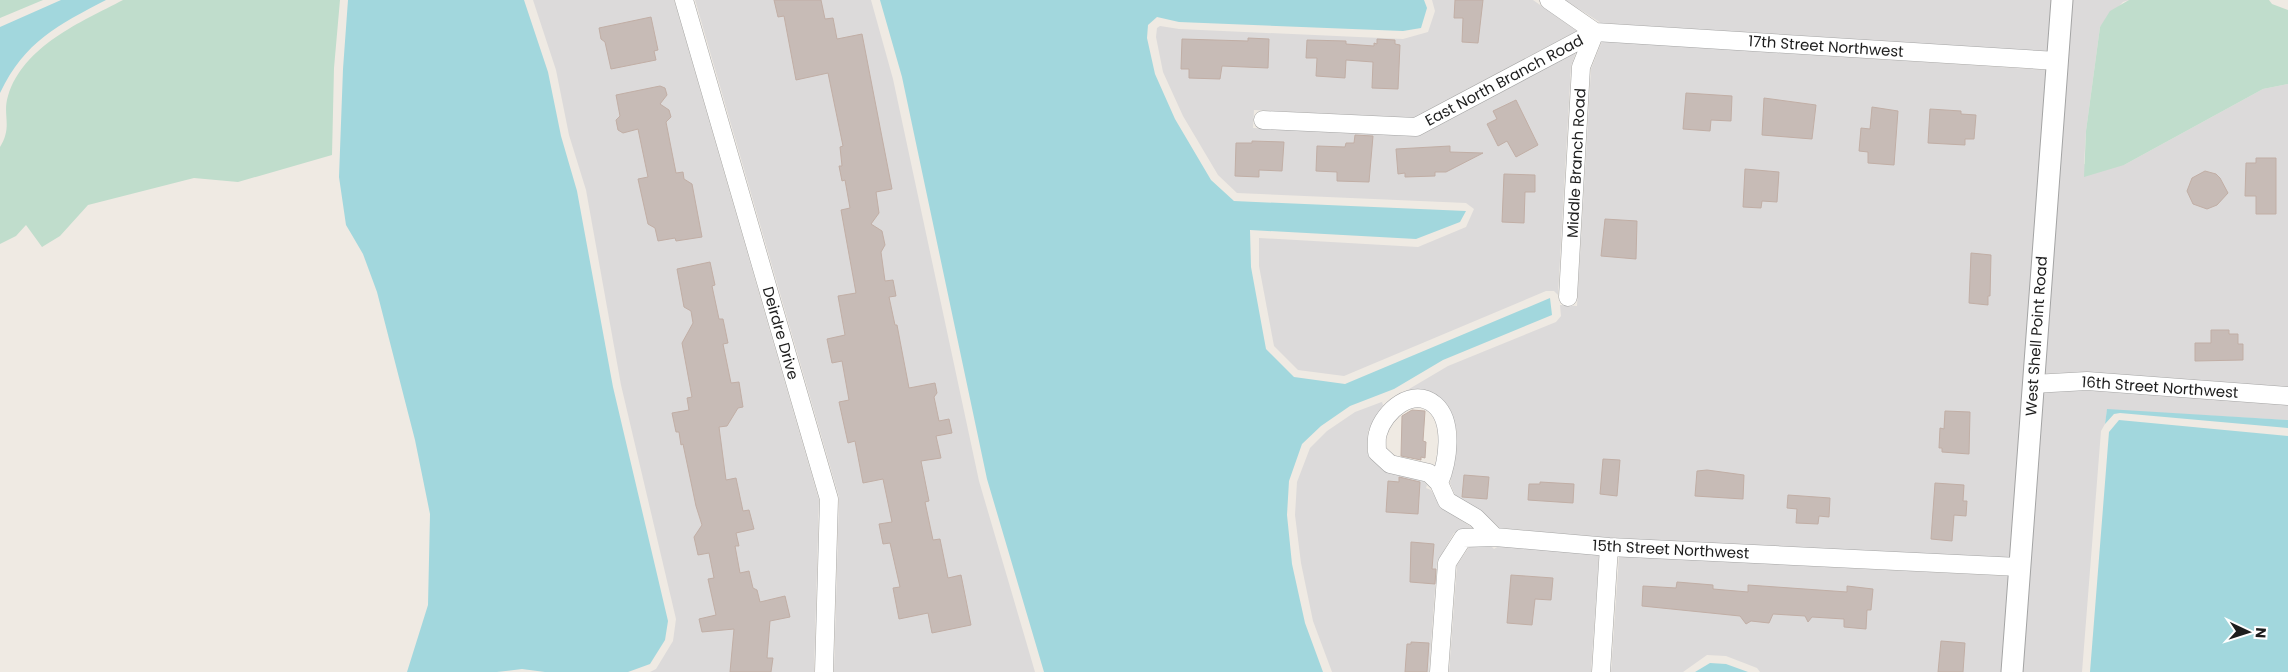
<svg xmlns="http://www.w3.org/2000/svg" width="2288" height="672" viewBox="0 0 2288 672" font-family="Poppins,sans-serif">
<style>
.residential{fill:#dcdada}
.wetland{fill:#c0ddcc}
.water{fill:#a2d7dd}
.building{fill:#c7bbb6;stroke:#c1aea5}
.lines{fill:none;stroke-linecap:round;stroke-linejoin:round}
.minor-casing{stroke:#a4a4a4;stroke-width:19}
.tertiary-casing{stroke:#a4a4a4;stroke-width:23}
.minor{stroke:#fff;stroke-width:18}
.tertiary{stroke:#fff;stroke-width:21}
.labels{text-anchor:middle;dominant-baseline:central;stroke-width:4;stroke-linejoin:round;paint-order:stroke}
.street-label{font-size:15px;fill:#1d1d1d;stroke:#fff}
</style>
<rect width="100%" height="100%" fill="#efeae3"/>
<path class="residential" d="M533,0H674L819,500L814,672H650L656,669L673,641L676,619L621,385L586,190L569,135L556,70Z
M695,0H871L893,79L979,481L1035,672H834L839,497Z
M1432,0H1533L1577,31L1413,118L1254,110L1253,128L1421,135L1576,52L1571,66L1558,295L1554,291H1546L1344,376L1298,370L1274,346L1259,266V238L1418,247L1466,227L1474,209L1466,203L1237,193L1218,175L1183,116L1163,72L1156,37L1157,28L1160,26L1179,29L1403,39L1428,32L1435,11Z
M1565,0H2052L2048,52L1601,23Z
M2072,0H2129L2123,2L2100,27L2086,131L2084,164L2124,165L2263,89L2288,84V387L2087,372L2044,374Z
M1602,41L2046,70L2010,558L1610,538L1500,528L1481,511L1455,495L1450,483L1456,452L1457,432L1451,412L1439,397L1417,390L1404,392L1448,366L1556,322L1561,316L1560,305L1577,306L1591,69Z
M2087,390L2288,405V420L2107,410L2105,424L2101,431L2082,672H2022L2042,392Z
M1387,400L1382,402L1383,405L1368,431L1367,451L1370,458L1388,472L1423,481L1427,485L1426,488L1431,490L1442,508L1473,528L1463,529L1454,533L1437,562L1429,672H1332L1313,621L1301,563L1295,515L1297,482L1310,448L1327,431L1355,412Z
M1491,546L1494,549L1499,546L1599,555L1591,672H1449L1457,565L1469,547Z
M1619,556L2009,576L2002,672H1760L1757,668L1726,656L1707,655L1683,672H1611Z"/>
<path class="wetland" d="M0,0H43L0,18Z
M123,0H340L334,68L332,155L238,182L194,178L88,205L60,236L42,247L26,225L16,236L0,244V147C13,126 2,115 8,96C23,46 81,22 123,0Z
M2129,0H2269L2272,4L2288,10V84L2263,89L2124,165L2084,177L2086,131L2100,27L2110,11Z"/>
<path class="water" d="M61,0H106C58,25 25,41 0,93V27Z
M348,0H524L548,72L561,136L577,191L613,387L668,621L665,640L650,664L628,672H545L522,669L497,672H407L428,605L430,514L415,440L377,292L363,254L346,225L339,177L343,69Z
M880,0H1424L1427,8L1421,28L1403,31L1179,22L1157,17L1148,25L1147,38L1155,74L1175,119L1211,180L1234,201L1466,211L1460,222L1416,239L1250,230L1251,267L1266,349L1294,377L1345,384L1550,298L1552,315L1443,360L1394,389L1350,406L1321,426L1302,444L1289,481L1287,515L1292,564L1305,623L1323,672H1044L987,479L902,77Z
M2107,409L2288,420V428L2120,413L2114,414L2105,424Z
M2119,420L2288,436V672H2090L2109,432Z
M1710,663L1726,664L1748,672H1695Z"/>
<path class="building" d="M774,0H821L825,19L833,18L837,39L862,34L892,189L876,192L879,213L871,224L882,231L885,245L881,252L885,281L893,280L896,296L889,297L895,325H897L909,388L935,383L937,393L934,397L939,421L949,419L952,433L936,436L941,458L921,461L929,501L925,502L933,540L940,539L948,578L961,575L971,625L932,633L928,613L899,619L893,588L900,587L890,543L883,544L879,524L892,522L883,479L863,483L855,441L848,443L839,402L849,400L842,361L832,363L827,339L845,335L838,296L856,293L841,210L850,208L845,180L842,181L839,166H842L840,147L843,146L828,73L796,80L784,16L778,17Z
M1455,0H1483L1478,43L1462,42L1463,18H1454Z
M651,17L658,50L654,51L656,60L611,69L605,42L601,39L599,28Z
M1248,38L1269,39L1268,68L1222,66L1220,79L1189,78V69H1181L1182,39L1248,41Z
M1377,39L1395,40V44L1400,45L1398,89L1372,88L1373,62L1346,60L1345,78L1316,76L1317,58H1306L1307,40L1346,41V44L1374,46V43L1377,44Z
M660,86L665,88L667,95L660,104L669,110L671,117L666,122L676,173L683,172L684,179L692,184L702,237L676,241L675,238L658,241L655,228L648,224L638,179L648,177L638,129L623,133L618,130L616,120L620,116L616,95Z
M1686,93L1732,96L1731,121L1711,120L1710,131L1683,129Z
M1764,98L1816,105L1812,139L1762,135Z
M1516,100L1538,145L1516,157L1507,141L1498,146L1487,124L1497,119L1493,111Z
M1872,107L1898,111L1894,165L1868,163V152L1859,151L1861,128L1870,129Z
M1930,109L1961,111V114L1976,115L1974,139H1965V145L1928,143Z
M1355,135L1373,136L1369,182L1337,181V172L1316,171L1317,146L1345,147L1346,143H1354Z
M1252,141L1284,142L1282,171L1259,170V177L1235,176L1236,143H1252Z
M1450,146V152L1483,153L1446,172H1435V176L1405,177V173L1398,174L1396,149Z
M2256,158H2276V214H2256V196H2245L2246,163H2256Z
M1745,169L1779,172L1777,202L1762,201L1761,208L1743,207Z
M2205,171L2216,174L2220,178L2228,193L2217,205L2207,209L2193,204L2187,191L2192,178Z
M1504,174L1535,175V192H1525L1524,223L1502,222Z
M1605,219L1637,221L1636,259L1601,256Z
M1971,253L1991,255L1990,296H1988V305L1969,303Z
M710,262L715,285L712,286L719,319H723L728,343L723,344L731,383L739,382L743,407L738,408L727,426L719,427L726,480L736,478L743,511L749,510L754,529L736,533L739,546H735L740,573L749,571L753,588L757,590L760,602L785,596L790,617L770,621L767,658H773L771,672H730L734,629L702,632L699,619L716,615L708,579L714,578L709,553L698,555L694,537L702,525L696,506L683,444L681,445L679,432H676L672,413L689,410L687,398L692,397L682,343L693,323L691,311L684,307L677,269Z
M2211,330H2229V334H2238V344H2243V360L2195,361V343H2211Z
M1412,410L1425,411L1423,441L1426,442L1425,458L1421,457V460L1401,456L1402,416Z
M1945,411L1970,412L1969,454L1942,452V448H1939L1940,428L1944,429Z
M1603,459L1620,460L1617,496L1600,494Z
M1707,470L1744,475L1743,499L1695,496L1697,471Z
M1464,475L1489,477L1487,499L1462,497Z
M1399,477L1420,482L1418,514L1386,512L1388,481L1399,482Z
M1540,482L1574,484L1573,503L1528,500L1529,484H1540Z
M1935,483L1964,485L1963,501H1967L1966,516L1954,515L1952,541L1931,539Z
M1788,495L1830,498L1829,517L1819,516L1818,524L1796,523L1797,509L1787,508Z
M1411,542L1434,544L1432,569H1436L1435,584L1410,582Z
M1511,575L1553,578L1551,600L1535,599L1532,625L1507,623Z
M1677,582L1713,585V589L1748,592V585L1847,592V586L1873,589L1871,610H1867L1866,629L1844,627V619L1812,617L1808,622L1805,616L1773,614L1769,623L1751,621L1746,624L1740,616L1642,606L1643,586L1676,588Z
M1941,641L1965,643L1963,672H1938Z
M1411,642L1429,643L1427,672H1405L1407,644H1411Z"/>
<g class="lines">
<defs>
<path id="minor" d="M684,0L829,499L824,672
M1549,0L1595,32
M1595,32L2057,61
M1263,120L1416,127L1595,32
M1568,297L1581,67L1595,32
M2033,384L2087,381L2288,396
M1439,483C1448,462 1454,422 1435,405C1413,386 1384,411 1378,433C1376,438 1377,446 1377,452L1390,464L1429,473L1439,483L1447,501L1476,518L1495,537
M1439,672L1447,563L1463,538L1495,537L1609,547L2019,567
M1601,672L1609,547"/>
<path id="tertiary" d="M2012,672L2062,0"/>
</defs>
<use href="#minor" class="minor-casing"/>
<use href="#tertiary" class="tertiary-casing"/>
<use href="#minor" class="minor"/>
<use href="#tertiary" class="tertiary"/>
</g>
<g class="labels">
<g class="street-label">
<text transform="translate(1826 46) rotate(4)">17th Street Northwest</text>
<text transform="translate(1504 80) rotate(-28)">East North Branch Road</text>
<text transform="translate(1576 163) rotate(-87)">Middle Branch Road</text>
<text transform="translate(781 333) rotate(74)">Deirdre Drive</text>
<text transform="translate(2036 336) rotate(-86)">West Shell Point Road</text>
<text transform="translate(2160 387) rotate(4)">16th Street Northwest</text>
<text transform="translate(1671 549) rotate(3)">15th Street Northwest</text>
</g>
</g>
<g transform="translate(2248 632) rotate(94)" stroke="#ffffff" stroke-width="4" paint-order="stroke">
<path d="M0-4L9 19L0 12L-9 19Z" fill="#1d1d1d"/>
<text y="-8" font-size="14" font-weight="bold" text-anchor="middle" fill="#1d1d1d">N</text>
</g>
</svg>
